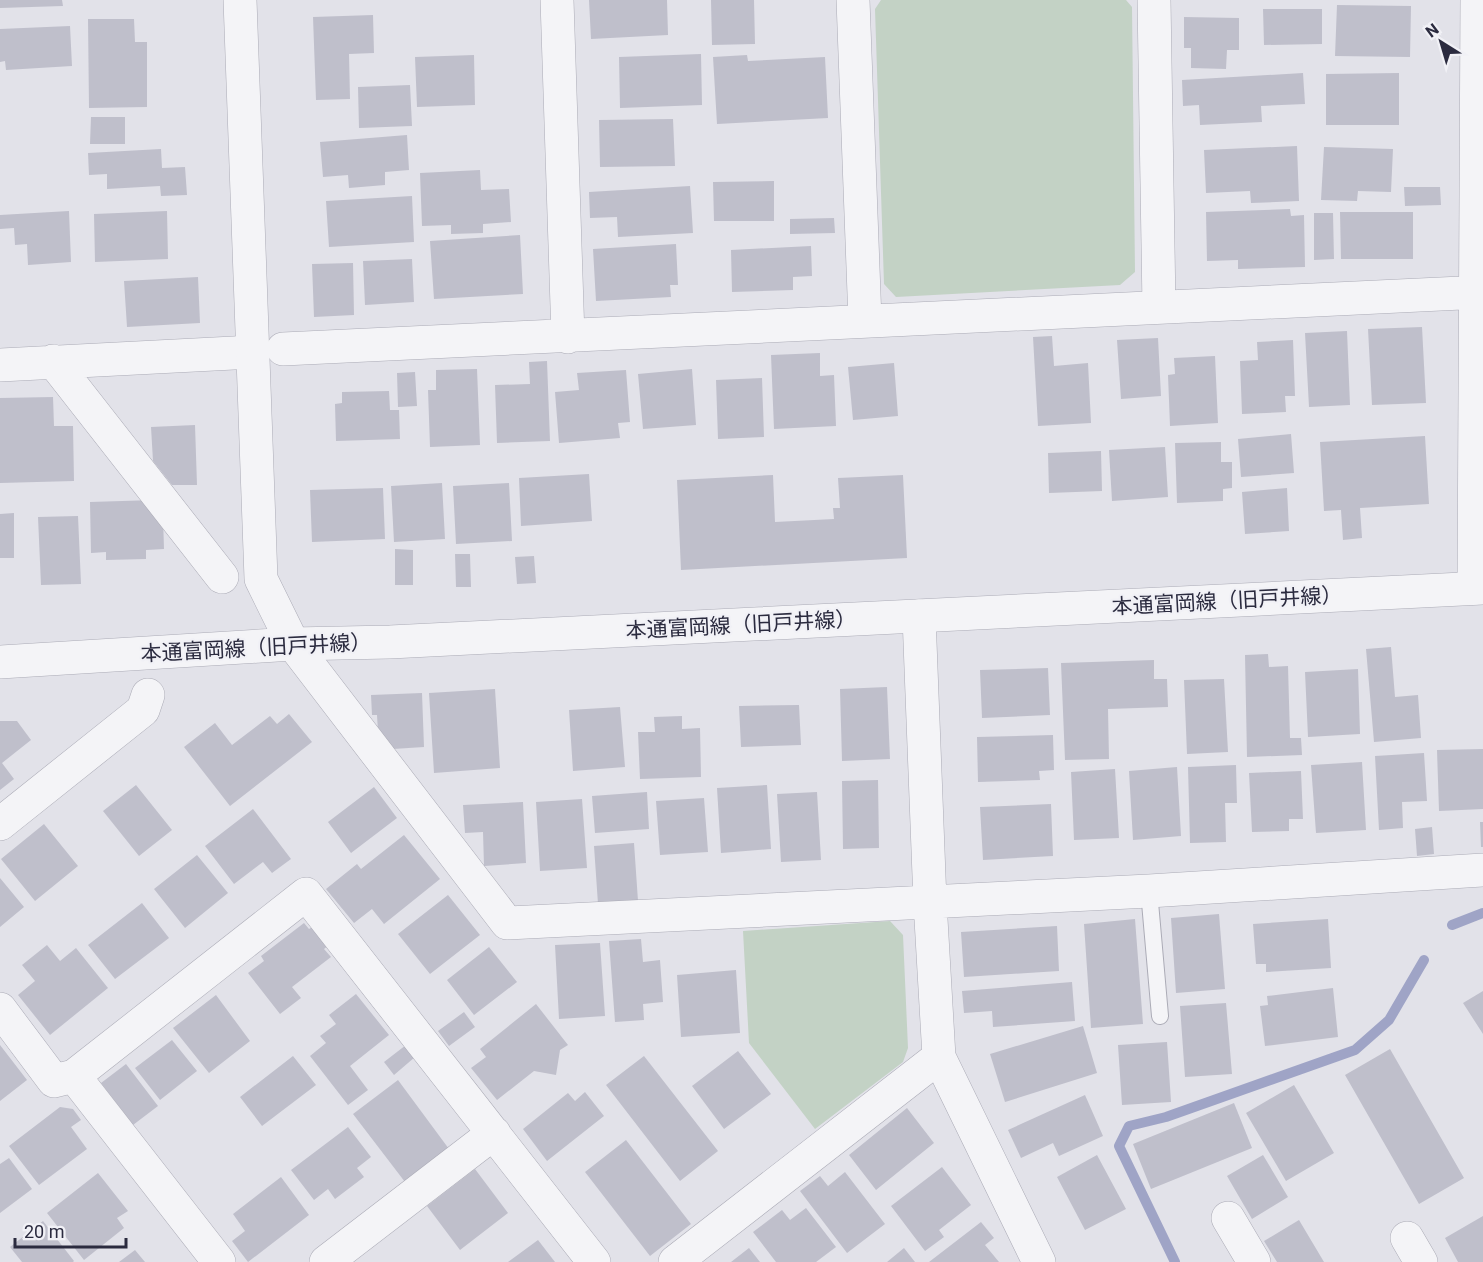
<svg xmlns="http://www.w3.org/2000/svg" width="1483" height="1262" viewBox="0 0 1483 1262" font-family="Roboto,'Noto Sans JP',sans-serif">
<style>
.green{fill:#c3d2c5}
.lines{fill:none;stroke-linecap:round;stroke-linejoin:round}
.stream{stroke:#9fa4c6;stroke-width:10}
.building{fill:#bfbfcb}
.service-casing{stroke:#ababb6;stroke-width:18}
.minor-casing{stroke:#ababb6;stroke-width:34}
.tertiary-casing{stroke:#ababb6;stroke-width:34}
.service{stroke:#f4f4f7;stroke-width:16}
.minor{stroke:#f4f4f7;stroke-width:33}
.tertiary{stroke:#f4f4f7;stroke-width:33}
.labels{text-anchor:middle;dominant-baseline:central;stroke-width:4.5;stroke-linejoin:round;paint-order:stroke}
.street-label{font-size:21px;fill:#2b2b3f;stroke:#f1f1f6}
</style>
<rect width="100%" height="100%" fill="#e2e2e9"/>
<path class="green" d="M881,0H1126L1132,7L1135,272L1120,285L896,297L884,284L875,9Z
M890,921L903,935L908,1048L903,1062L815,1129L749,1043L743,931Z"/>
<g class="lines">
<path class="stream" d="M1452,925L1483,913
M1175,1262L1119,1146L1129,1126L1166,1117L1355,1050L1389,1020L1424,960"/>
</g>
<path class="building" d="M0,0H62L63,6L0,8Z
M589,0H667L668,35L591,39Z
M711,0H754L755,44L712,45Z
M1337,5L1411,6L1410,57L1335,56Z
M1263,9H1322V44L1264,45Z
M373,15L374,53L349,54L350,99L316,100L313,17Z
M1184,17L1239,18V50H1227L1226,69L1191,68V48H1184Z
M88,19H134L135,42H147V107L89,108Z
M70,26L72,66L6,70L5,61L0,62V29Z
M701,54L702,105L620,108L619,57Z
M474,55L475,105L417,107L415,57Z
M747,55L748,61L825,57L828,118L717,124L713,57Z
M1303,73L1305,104L1261,106L1262,122L1200,125L1199,105L1183,106L1182,80Z
M1399,73V125H1326V74Z
M410,85L412,126L359,128L358,87Z
M91,117H125V144H90Z
M673,119L675,166L600,167L599,120Z
M407,135L409,170L385,172V185L349,188L348,175L323,177L320,142Z
M1297,146L1299,201L1251,203L1250,191L1206,193L1204,150Z
M1324,147L1393,149L1391,192L1358,191L1357,201L1321,200Z
M161,149L162,168L185,167L187,195L161,196L160,186L107,189V174L89,175L88,153Z
M480,170L481,190L509,189L511,222L483,224V233L451,234V225L422,226L420,173Z
M774,181V221H714L713,182Z
M690,186L693,233L618,237L617,217L590,218L589,192Z
M1404,187H1440L1441,205L1405,206Z
M412,196L414,242L329,247L326,201Z
M1290,209L1291,216L1304,215L1305,267L1238,269V260L1207,261L1206,212Z
M69,211L71,262L28,265L27,244L15,245L14,228L0,229V215Z
M167,211L168,259L95,262L94,214Z
M1340,212H1413V259H1341Z
M1314,213H1333L1334,259L1314,260Z
M834,218L835,233L790,234V219Z
M520,235L523,294L434,299L430,241Z
M676,244L678,285H670L671,297L596,301L593,249Z
M811,246L812,276L793,277V290L732,292L731,250Z
M412,259L414,302L365,305L363,261Z
M353,263L354,315L314,317L312,264Z
M198,277L200,323L127,327L124,281Z
M1422,327L1426,403L1372,405L1368,329Z
M1347,331L1350,405L1309,407L1305,333Z
M1052,336L1054,366L1088,363L1091,423L1038,426L1033,337Z
M1158,338L1161,396L1121,399L1117,340Z
M1293,340L1295,396H1285L1286,412L1242,414L1240,361L1258,360L1257,342Z
M820,353V376L834,375L836,426L774,429L771,355Z
M1215,356L1218,423L1170,426L1168,375L1175,374L1174,358Z
M547,361L550,441L497,443L495,385L530,384L529,362Z
M894,363L898,416L853,420L848,367Z
M477,369L480,445L430,447L428,390H436V370Z
M692,369L696,425L643,429L638,374Z
M626,370L630,422L618,423L620,438L559,443L555,392L579,390L577,373Z
M415,372L417,406L398,407L397,373Z
M762,378L764,437L718,439L716,380Z
M389,391L390,410H399L400,439L336,441L335,404L342,403V392Z
M53,397L54,426H73L74,481L0,483V398Z
M195,425L197,485H172L153,461L151,427Z
M1291,434L1294,473L1241,477L1238,439Z
M1425,436L1429,504L1360,508L1362,538L1343,540L1341,510L1324,511L1320,442Z
M1221,442V462H1232V488L1223,489V501L1177,503L1175,443Z
M1165,447L1168,497L1112,501L1109,450Z
M1101,451L1102,491L1049,493L1048,453Z
M589,474L592,521L521,526L519,478Z
M773,475L775,522L834,519L833,508H840L838,478L903,475L907,558L681,570L677,480Z
M442,483L445,539L394,542L391,486Z
M509,483L512,541L456,544L453,486Z
M383,488L385,539L312,542L310,490Z
M1287,488L1289,531L1245,534L1242,492Z
M155,500V518H163L164,549L146,550V559L106,560V552L91,553L90,502Z
M14,513V558H0V514Z
M78,516L81,584L41,585L38,517Z
M395,549L413,550V585H395Z
M455,554H470L471,587H456Z
M534,556L536,583L517,584L515,557Z
M1391,647L1395,697L1418,695L1421,738L1374,742L1366,649Z
M1268,654L1269,667L1288,666L1290,738H1301L1302,755L1247,757L1245,655Z
M1154,660V679H1167L1168,707L1108,709L1109,759L1065,760L1061,663Z
M1048,668L1050,715L982,718L980,670Z
M1358,669L1360,734L1308,737L1305,672Z
M1224,679L1228,752L1187,754L1184,680Z
M887,687L890,759L842,761L840,689Z
M495,689L500,768L434,773L429,693Z
M422,693L424,747L393,749L378,732L377,715H372L371,695Z
M799,705L801,745L741,747L739,706Z
M620,707L625,767L573,771L569,710Z
M289,714L312,742L230,806L184,747L215,723L232,745L270,716L277,724Z
M682,716V729L700,728L701,777L640,779L638,732H655L654,717Z
M0,721H17L31,740L2,763L14,779L0,790Z
M1053,735L1054,770L1039,771L1040,780L978,782L977,737Z
M1483,749V809L1439,811L1437,750Z
M1424,753L1427,801L1402,802L1403,828L1379,830L1375,756Z
M1362,762L1366,830L1316,833L1311,765Z
M1236,765L1237,803H1225L1226,842L1190,843L1188,767Z
M1177,767L1181,836L1133,840L1129,771Z
M1115,769L1119,838L1074,840L1071,772Z
M1301,771L1303,819H1289V831L1252,832L1249,773Z
M878,780L879,848L843,849L842,781Z
M136,785L172,830L139,856L103,811Z
M767,785L771,849L721,853L717,788Z
M374,787L397,818L351,853L328,822Z
M647,792L649,829L595,833L592,796Z
M817,792L821,860L781,862L777,794Z
M704,798L708,852L660,855L656,801Z
M582,799L587,868L540,871L536,802Z
M523,802L526,863L484,866L483,832L465,833L463,805Z
M1051,804L1053,856L983,860L980,807Z
M253,809L291,859L272,873L263,862L234,884L205,846Z
M1480,822H1483V847H1481Z
M44,824L78,866L35,901L1,859Z
M1432,827L1434,854L1417,856L1415,829Z
M404,835L440,879L384,924L372,909L354,923L326,889L357,864L361,869Z
M634,843L638,901L598,904L594,846Z
M197,855L228,893L185,928L154,889Z
M0,878L24,907L0,927Z
M448,895L480,935L430,974L398,934Z
M142,903L169,938L115,979L88,945Z
M1219,914L1225,989L1176,993L1171,918Z
M1135,919L1143,1024L1091,1028L1084,924Z
M1328,919L1331,968L1266,972V964H1256L1253,924Z
M304,923L309,929L314,926L329,945L324,949L331,957L292,987L301,998L280,1014L248,973L264,961L261,956Z
M1057,926L1059,971L964,977L961,932Z
M641,939L643,962L660,960L663,1002L643,1004L644,1020L615,1022L609,941Z
M600,943L605,1016L559,1019L555,945Z
M47,945L60,961L76,948L108,988L50,1035L18,995L35,981L22,965Z
M489,947L517,982L474,1015L447,980Z
M736,970L740,1033L681,1037L677,975Z
M1072,982L1075,1021L993,1027L992,1011L964,1013L962,991Z
M1333,988L1338,1037L1265,1046L1260,1006L1268,1005L1267,996Z
M1483,991V1034L1463,1003Z
M356,994L389,1035L350,1066L368,1090L348,1105L310,1056L326,1043L320,1036L336,1024L329,1015Z
M216,995L250,1041L209,1073L173,1028Z
M1226,1003L1232,1074L1185,1077L1180,1006Z
M536,1004L568,1045L560,1050L556,1075L534,1071L497,1100L471,1068L486,1057L480,1049Z
M464,1012L475,1027L449,1046L438,1031Z
M1083,1026L1097,1073L1005,1102L990,1054Z
M172,1040L197,1071L160,1100L135,1068Z
M1167,1042L1171,1102L1122,1105L1118,1045Z
M0,1045L27,1080L0,1101Z
M406,1045L415,1057L394,1075L384,1062Z
M1390,1049L1464,1178L1419,1204L1345,1075Z
M738,1051L771,1094L724,1129L692,1086Z
M293,1056L316,1085L262,1126L240,1097Z
M644,1056L718,1151L680,1181L606,1085Z
M126,1064L158,1106L133,1125L101,1083Z
M398,1080L449,1149L405,1182L353,1114Z
M1294,1085L1334,1153L1286,1181L1246,1113Z
M585,1092L604,1116L547,1161L523,1129L568,1093L575,1101Z
M1085,1095L1103,1136L1059,1156L1053,1143L1021,1158L1008,1130Z
M1234,1103L1252,1148L1151,1189L1133,1144Z
M60,1107L73,1109L81,1120L71,1127L87,1149L39,1185L9,1146Z
M907,1108L934,1143L876,1190L849,1155Z
M348,1127L371,1157L357,1168L364,1177L335,1199L328,1189L314,1200L291,1170Z
M626,1140L691,1224L650,1256L585,1172Z
M1097,1155L1126,1209L1085,1230L1057,1177Z
M1263,1155L1288,1197L1252,1219L1227,1176Z
M9,1158L32,1189L0,1213V1164Z
M942,1167L971,1205L939,1230L944,1237L925,1251L891,1206Z
M475,1169L508,1213L460,1250L427,1206Z
M845,1172L885,1224L847,1253L800,1191L820,1176L828,1186Z
M98,1173L128,1211L117,1218L124,1228L84,1260L47,1213Z
M281,1177L309,1215L248,1262L232,1241L245,1231L233,1214Z
M806,1208L836,1247L816,1262H776L753,1232L782,1210L790,1220Z
M1483,1216V1262H1458L1445,1238Z
M1299,1220L1324,1262H1277L1264,1241Z
M43,1221L74,1261L73,1262H22L10,1247Z
M981,1222L994,1238L985,1245L999,1262H929Z
M538,1240L555,1262H508Z
M749,1248L760,1262H731Z
M904,1248L915,1262H887Z
M135,1250L145,1262H119Z"/>
<g class="lines">
<defs>
<path id="service" d="M1149,891L1160,1016"/>
<path id="minor" d="M557,0L568,337
M853,0L865,321
M1154,0L1159,307
M283,349L1483,292
M53,361L222,577
M0,365L253,352
M1474,588L1477,0
M293,644L507,923L1149,891L1483,870
M0,824L143,710L148,695
M0,1009L54,1081L74,1076L219,1262
M939,1057L1039,1262
M74,1076L306,894L594,1262
M1228,1218L1254,1262
M1407,1238L1421,1262
M326,1262L494,1133
M675,1262L939,1057L930,902L919,616"/>
<path id="tertiary" d="M240,0L261,579L293,644
M0,662L293,644L390,642L1483,588"/>
</defs>
<use href="#service" class="service-casing"/>
<use href="#minor" class="minor-casing"/>
<use href="#tertiary" class="tertiary-casing"/>
<use href="#service" class="service"/>
<use href="#minor" class="minor"/>
<use href="#tertiary" class="tertiary"/>
</g>
<g class="labels">
<g class="street-label">
<text transform="translate(1227 601) rotate(-3)">本通富岡線（旧戸井線）</text>
<text transform="translate(741 625) rotate(-3)">本通富岡線（旧戸井線）</text>
<text transform="translate(256 648) rotate(-3)">本通富岡線（旧戸井線）</text>
</g>
</g>
<g transform="translate(1441 42) rotate(323)" stroke="#f1f1f6" stroke-width="4.5" paint-order="stroke">
<path d="M0-4.5L10 22L0 15L-10 22Z" fill="#2b2b3f"/>
<text y="-9" font-size="16" font-weight="bold" text-anchor="middle" fill="#2b2b3f">N</text>
</g>
<path d="M15 1238v9h111v-9" fill="none" stroke="#2b2b3f" stroke-width="3"/>
<text x="24" y="1238" font-size="18" fill="#2b2b3f" stroke="#f1f1f6" stroke-width="4.5" paint-order="stroke">20 m</text>
</svg>
